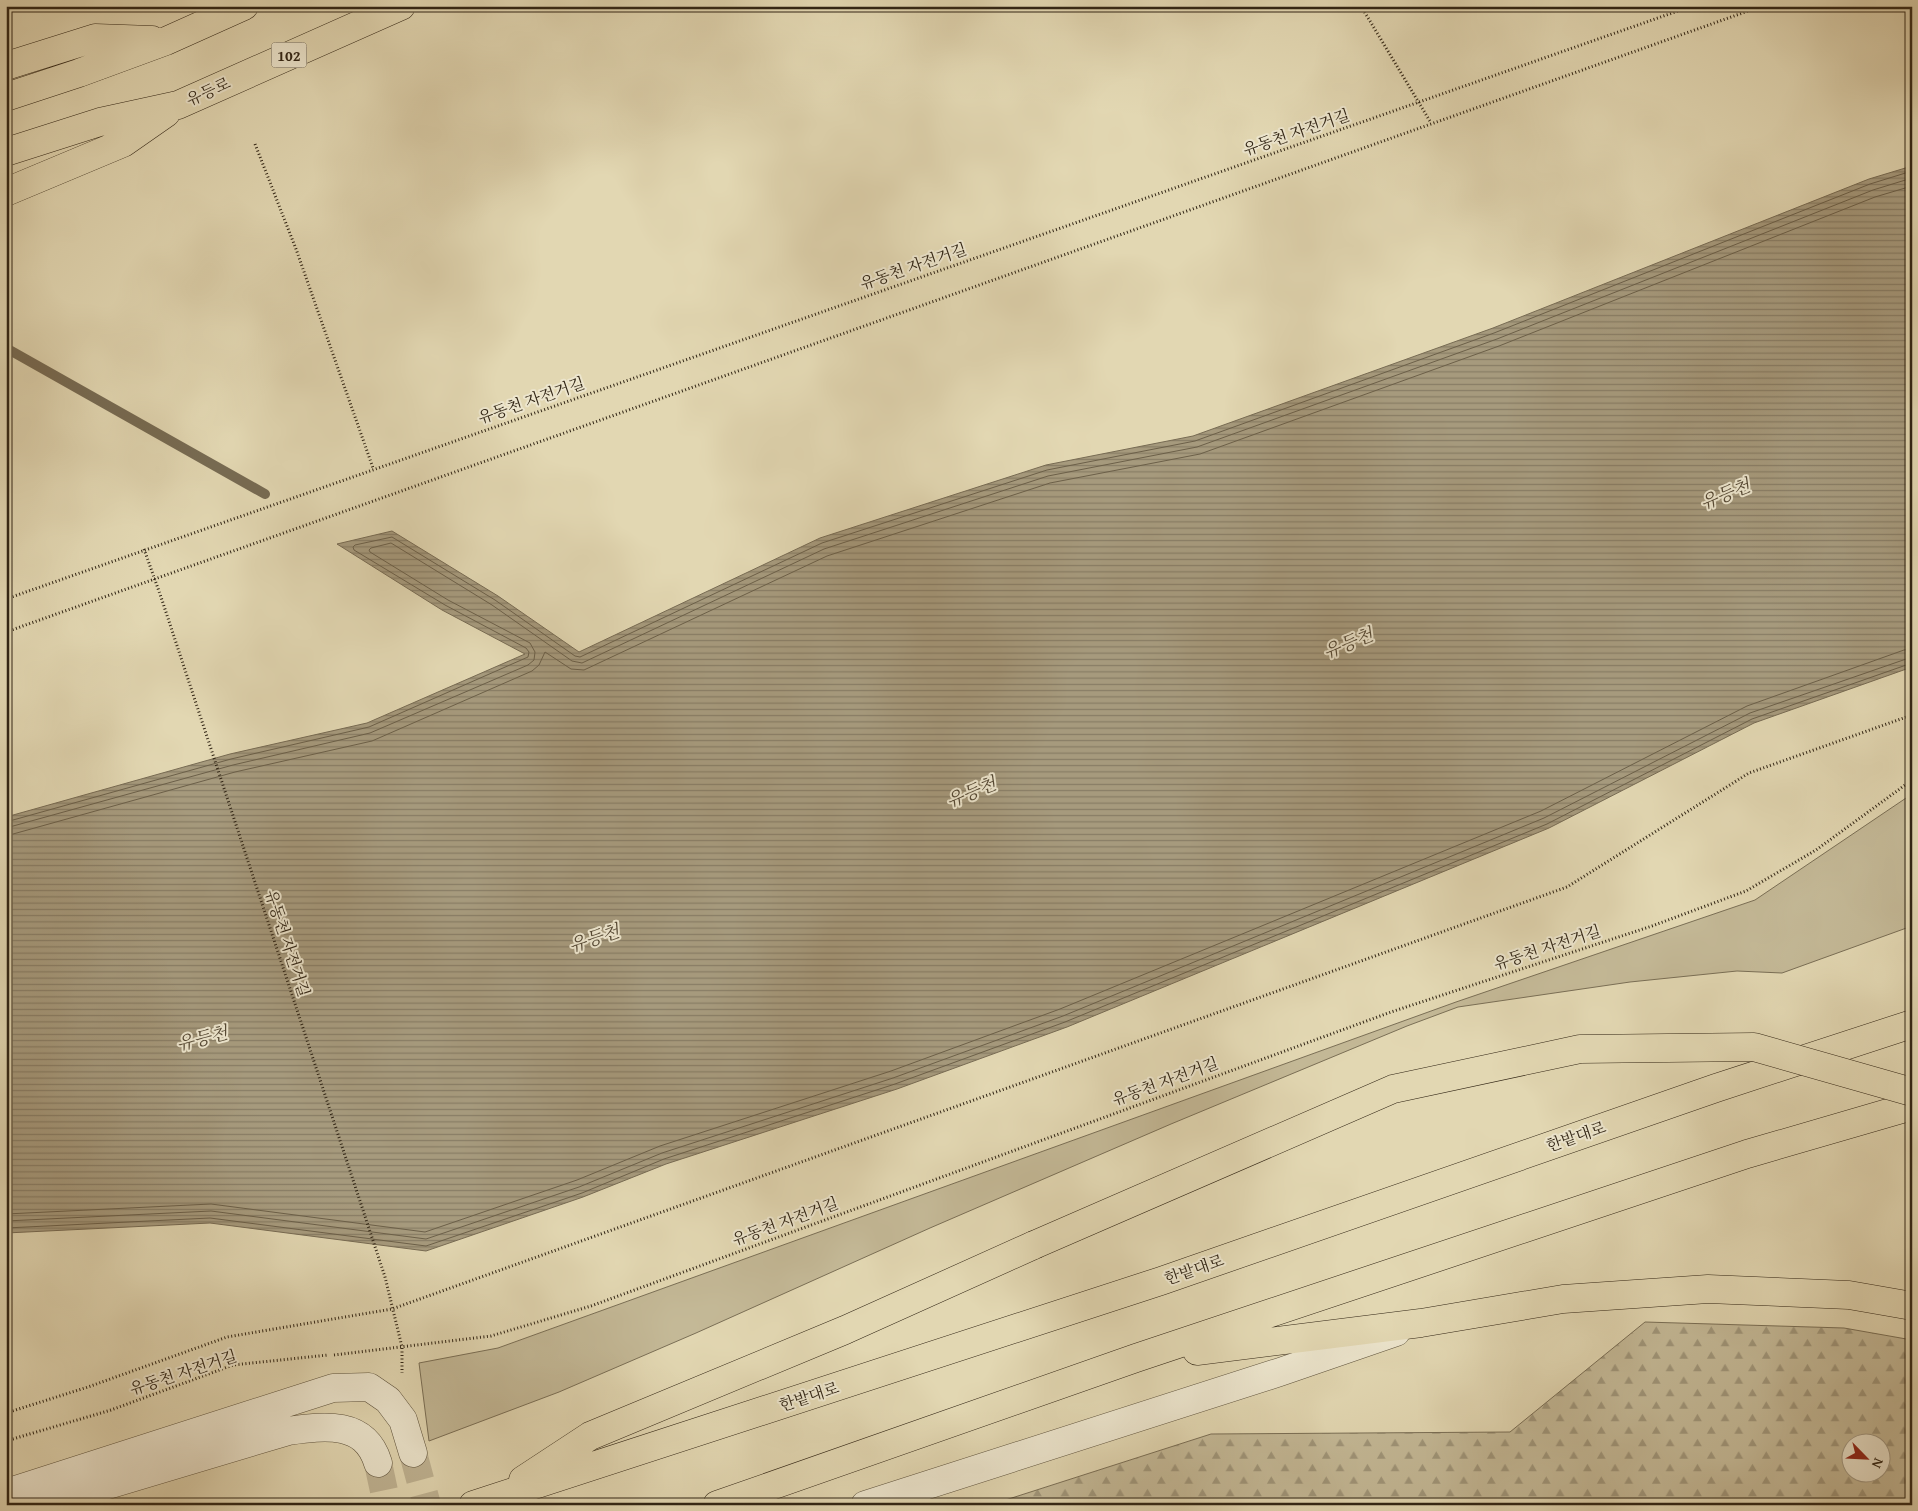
<svg xmlns="http://www.w3.org/2000/svg" width="1918" height="1511" viewBox="0 0 1918 1511" font-family="'Gentium Book Plus','Noto Serif KR',serif">
<style>
.grass{fill:#c4b997;stroke:#7a6f56}
.forest{fill:url(#forest-firs);stroke:#7a6f56;fill-rule:evenodd}
.water{fill:url(#water-rules);stroke:#776b53}
.lines{fill:none;stroke-linecap:round;stroke-linejoin:round}
.shore{stroke:#6c6049;stroke-width:1}
.stream{stroke:#776b53;stroke-width:10}
.street-tunnel{stroke:#bfb393;stroke-width:28;stroke-dasharray:28 14;stroke-linecap:butt}
.street-casing{stroke:#5d523c;stroke-width:29}
.primary-casing{stroke:#312515;stroke-width:29}
.highway-casing{stroke:#312515;stroke-width:29}
.path{stroke:#312515;stroke-width:3;stroke-dasharray:1 2.5;stroke-linecap:butt}
.street{stroke:#ece5cd;stroke-width:28}
.primary{stroke:#e2d7b2;stroke-width:28}
.highway{stroke:#e2d7b2;stroke-width:28}
.highway-bridge-casing{stroke:#312515;stroke-width:29;stroke-linecap:butt}
.highway-bridge{stroke:#e2d7b2;stroke-width:28}
.labels{text-anchor:middle;dominant-baseline:central;stroke-width:4;stroke-linejoin:round;paint-order:stroke}
.shield{fill:#ece5cd;stroke:#695f4c;stroke-width:1}
.shield-label{font-size:15px;font-weight:bold;fill:#312515}
.street-label{font-size:16px;fill:#312515;stroke:#ece5cd}
.water-label{font-size:18px;font-style:italic;fill:#544834;stroke:#ece5cd}
</style>
<defs>
<pattern id="forest-firs" width="22" height="20" patternUnits="userSpaceOnUse" patternTransform="scale(1.25)"><rect width="22" height="20" fill="#c4b997"/><path d="M5 1l3.5 6h-7zM16 11l3.5 6h-7z" fill="#a0967a"/></pattern>
<pattern id="water-rules" width="6" height="5" patternUnits="userSpaceOnUse" patternTransform="scale(1.25)"><rect width="6" height="5" fill="#a69a7d"/><path d="M0 2.5h6" fill="none" stroke="#887d65"/></pattern>
</defs>
<rect width="100%" height="100%" fill="#e2d7b2"/>
<filter id="stains"><feTurbulence type="fractalNoise" baseFrequency=".004" numOctaves="4"/><feColorMatrix values="0 0 0 0 .2 0 0 0 0 .09 0 0 0 0 .02 0 0 0 .5 -.17"/></filter>
<radialGradient id="worn" r=".72"><stop offset=".6" stop-color="#630" stop-opacity="0"/><stop offset="1" stop-color="#630" stop-opacity=".3"/></radialGradient>
<path class="grass" d="M1912,794V926L1782,973L1737,971L1630,982L1458,1007L1407,1026L1171,1124L930,1228L696,1333L559,1392L429,1441L419,1363L498,1348L1456,1002L1755,900Z"/>
<path class="forest" d="M1645,1322L1844,1328L1912,1340V1505H990L1211,1434L1510,1432ZM1850,1444H1880V1474H1850Z"/>
<path class="water" d="M1912,166V667L1754,723L1549,828L1067,1027L897,1089L666,1164L583,1197L426,1251L210,1223L6,1233V817L230,754L367,723L525,654L442,610L337,544L392,531L498,596L579,652L820,538L1046,465L1193,436L1493,328L1869,179Z"/>
<g class="lines">
<path class="shore" d="M6,822L231,759L369,727L528,657L529,652L526,648L445,605L354,550L353,547L355,545L392,537L495,600L575,656L580,657L822,543L1047,470L1195,441L1494,333L1870,184L1912,171
M6,828L233,765L370,733L528,665L534,660L535,652L530,643L448,600L370,552L369,550L371,548L391,543L492,605L572,661L582,663L824,549L1048,476L1197,447L1497,339L1873,190L1912,178
M6,836L235,772L372,741L532,671L539,665L545,652L571,669L584,670L827,556L1050,483L1200,454L1499,346L1875,197L1912,186
M6,1214L211,1204L425,1232L577,1180L660,1146L891,1071L1060,1009L1541,811L1747,706L1904,650L1912,649
M6,1221L211,1211L426,1239L579,1187L662,1153L893,1078L1063,1016L1544,818L1750,713L1912,657
M6,1228L210,1218L426,1246L582,1193L664,1159L895,1084L1065,1022L1547,824L1752,719L1912,663"/>
<path class="stream" d="M6,348L265,494"/>
<path class="street-tunnel" d="M413,1453L427,1505
M378,1463L387,1505"/>
<defs>
<path id="street" d="M6,1493L333,1388L369,1387L388,1400L403,1420L413,1453
M41,1505L288,1431C324,1426 365,1420 378,1463
M865,1505L1280,1372L1396,1332"/>
<path id="primary" d="M6,66L95,38L152,40
M6,97L79,73L166,41L244,6
M6,152L100,122L178,105L401,6
M6,192L123,143L166,113"/>
<path id="highway" d="M1197,1351L1421,1323L1563,1299L1708,1289L1849,1295L1912,1306
M523,1480L590,1436L845,1330L1034,1245
M473,1505L1161,1281L1716,1088L1912,1024
M717,1505L1136,1358L1747,1154L1912,1106"/>
</defs>
<use href="#street" class="street-casing"/>
<use href="#primary" class="primary-casing"/>
<use href="#highway" class="highway-casing"/>
<path class="path" d="M1361,6L1431,123
M255,144L296,249L373,468
M144,549L161,597L385,1277L402,1347V1373
M6,599L1692,6
M6,632L1762,6
M334,1355L491,1336L591,1306L1391,1012L1652,926L1746,891L1816,850L1912,780
M6,1413L88,1387L227,1337L392,1309L1567,887L1749,773L1912,715
M6,1441L111,1410L233,1365L328,1355"/>
<use href="#street" class="street"/>
<use href="#primary" class="primary"/>
<use href="#highway" class="highway"/>
<defs>
<path id="highway-bridge" d="M1034,1245L1393,1089L1580,1049L1754,1047L1912,1092"/>
</defs>
<use href="#highway-bridge" class="highway-bridge-casing"/>
<use href="#highway-bridge" class="highway-bridge"/>
</g>
<g class="labels">
<rect class="shield" x="271.5" y="42.5" width="35" height="25" rx="4"/>
<g class="shield-label">
<text x="289" y="55">102</text>
</g>
<g class="street-label">
<text transform="translate(208 91) rotate(-24)">유등로</text>
<text transform="translate(1296 132) rotate(-19)">유동천 자전거길</text>
<text transform="translate(913 266) rotate(-19)">유동천 자전거길</text>
<text transform="translate(531 400) rotate(-19)">유동천 자전거길</text>
<text transform="translate(288 943) rotate(72)">유동천 자전거길</text>
<text transform="translate(1547 947) rotate(-18)">유동천 자전거길</text>
<text transform="translate(1165 1081) rotate(-20)">유동천 자전거길</text>
<text transform="translate(1576 1136) rotate(-19)">한밭대로</text>
<text transform="translate(785 1221) rotate(-20)">유동천 자전거길</text>
<text transform="translate(1194 1269) rotate(-19)">한밭대로</text>
<text transform="translate(183 1372) rotate(-18)">유동천 자전거길</text>
<text transform="translate(809 1396) rotate(-18)">한밭대로</text>
</g>
<g class="water-label">
<text transform="translate(1725 494) rotate(-22)">유등천</text>
<text transform="translate(1348 643) rotate(-22)">유등천</text>
<text transform="translate(971 792) rotate(-22)">유등천</text>
<text transform="translate(594 938) rotate(-18)">유등천</text>
<text transform="translate(202 1038) rotate(-14)">유등천</text>
</g>
</g>
<rect width="1918" height="1511" fill="none" stroke="#e2d7b2" stroke-width="25"/>
<rect x="8" y="8" width="1903" height="1496" fill="none" stroke="#312515" stroke-width="2.5"/>
<rect x="12" y="12" width="1893" height="1486" fill="none" stroke="#312515"/>
<g transform="translate(1866 1458) rotate(114)"><circle r="24" fill="#ece5cd" stroke="#a19883"/>
<path d="M0-4L9 19L0 12L-9 19Z" fill="#8f2418"/>
<text y="-8" font-size="14" font-weight="bold" text-anchor="middle" fill="#312515">N</text>
</g>
<rect width="100%" height="100%" filter="url(#stains)"/>
<rect width="100%" height="100%" fill="url(#worn)"/>
</svg>
